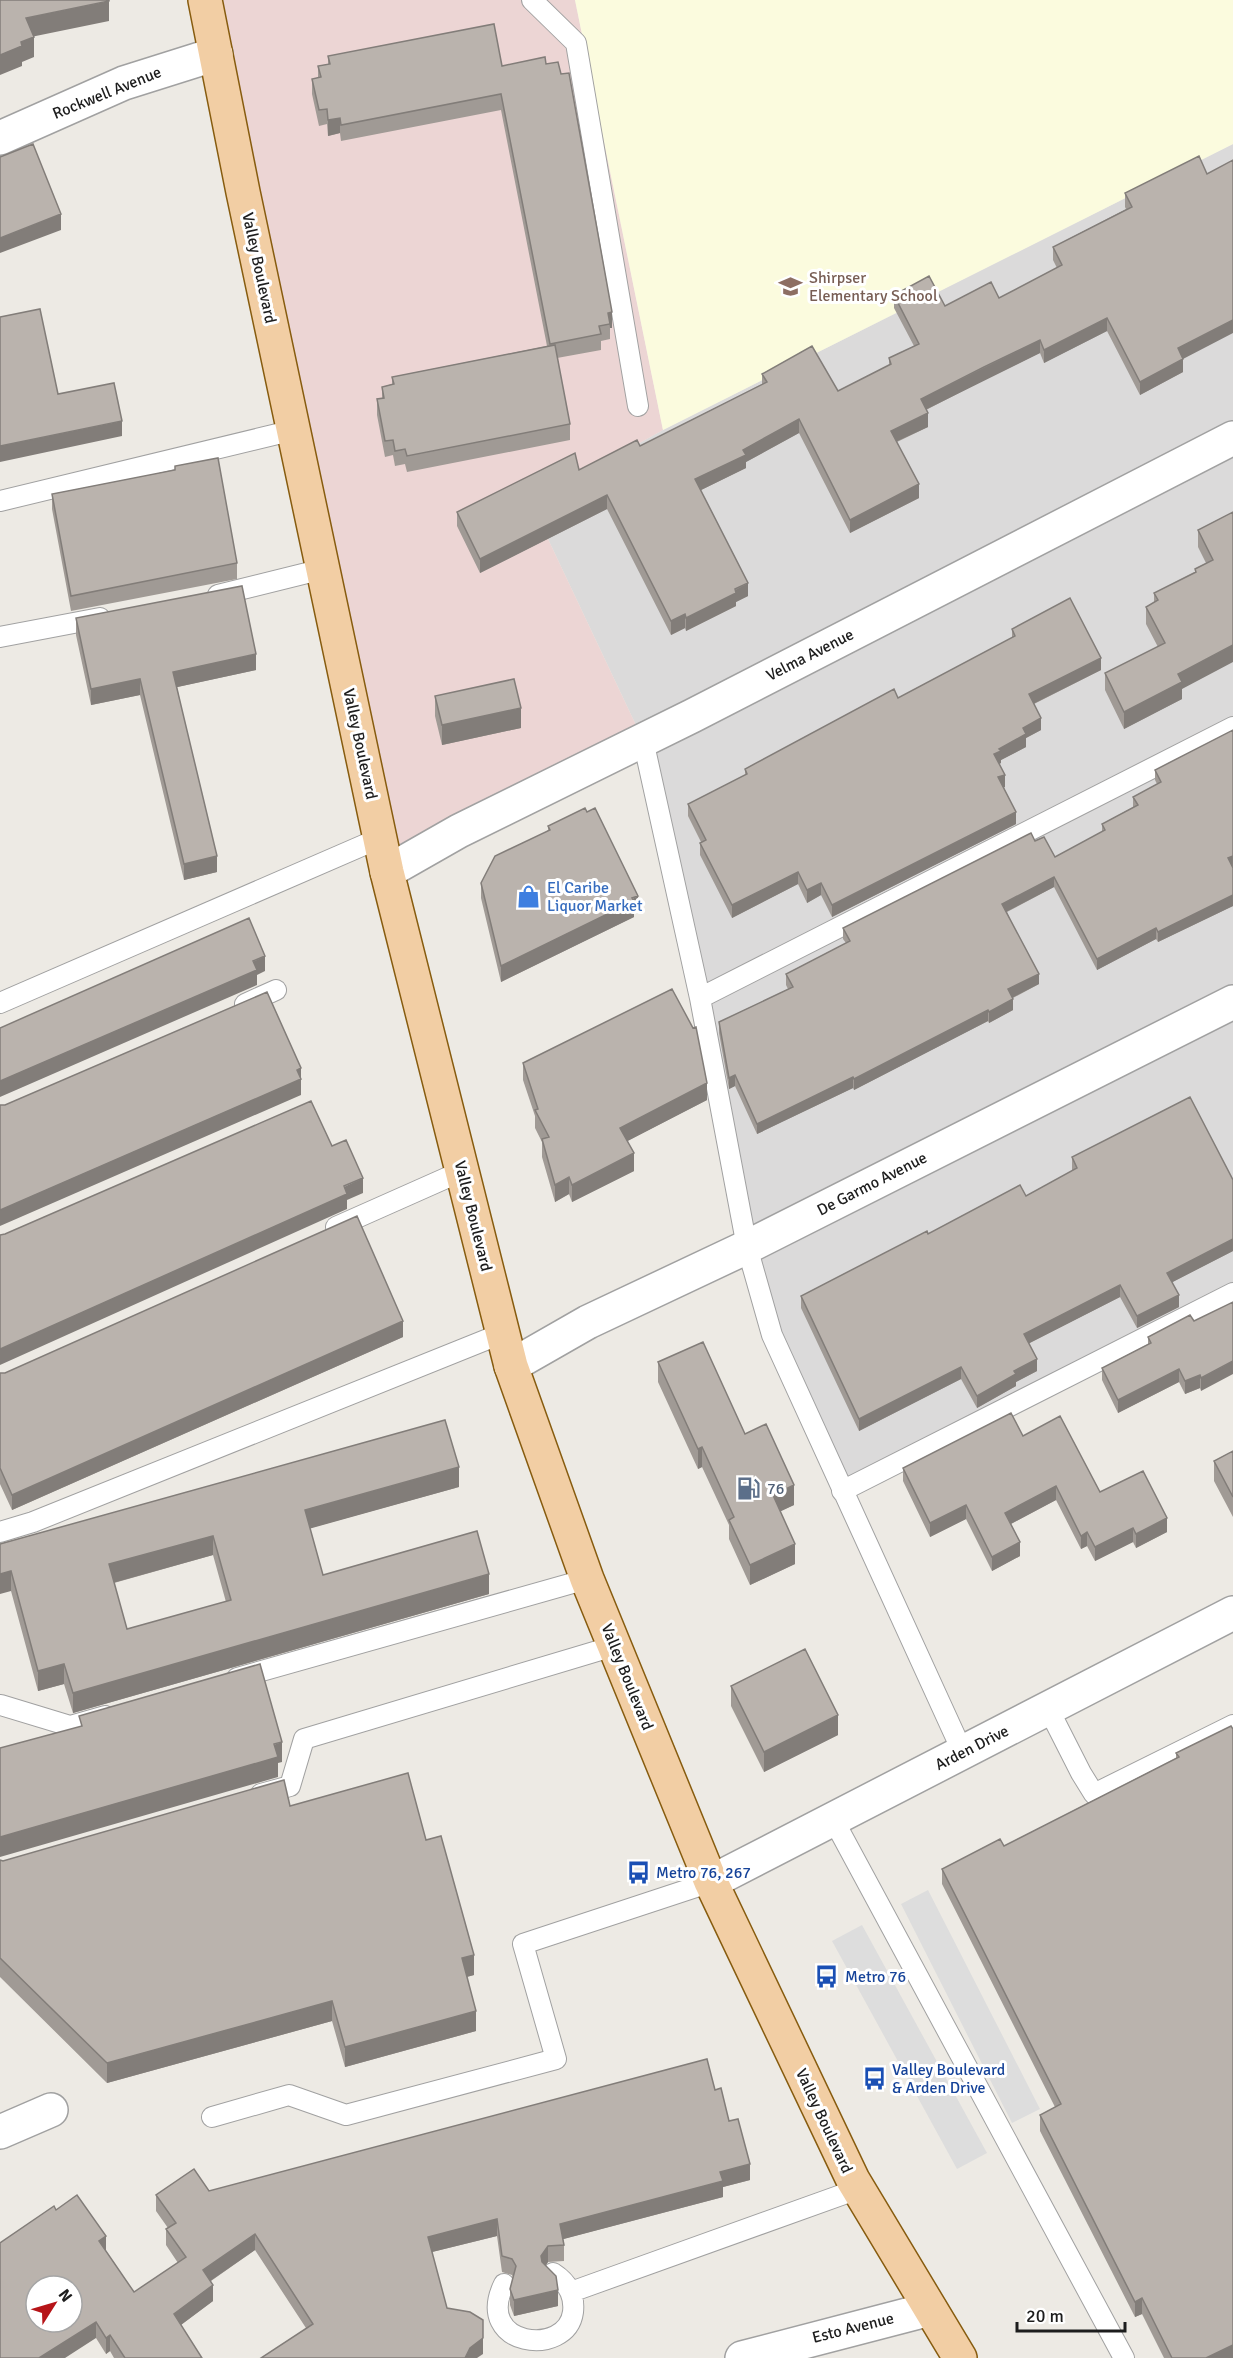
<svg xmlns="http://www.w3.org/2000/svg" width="1233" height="2358" viewBox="0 0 1233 2358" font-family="Signika,sans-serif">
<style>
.residential{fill:#dbdada}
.commercial{fill:#ecd5d4}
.education{fill:#fbfbde}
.parking{fill:#ddd}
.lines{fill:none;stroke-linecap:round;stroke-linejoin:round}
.service-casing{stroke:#a1a1a1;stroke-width:22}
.minor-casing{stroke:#a1a1a1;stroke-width:36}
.tertiary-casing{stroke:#a1a1a1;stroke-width:36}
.primary-casing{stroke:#875c0f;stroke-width:36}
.service{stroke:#fff;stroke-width:20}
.minor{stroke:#fff;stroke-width:33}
.tertiary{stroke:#fff;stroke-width:33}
.primary{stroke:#f2cea4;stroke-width:33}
.wall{fill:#a09a95;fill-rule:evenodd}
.shaded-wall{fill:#827d79}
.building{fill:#bab3ad;stroke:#827d79;stroke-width:1.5;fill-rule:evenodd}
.labels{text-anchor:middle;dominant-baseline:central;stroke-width:6;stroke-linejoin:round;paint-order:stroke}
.street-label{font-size:16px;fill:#1d1d1d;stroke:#fff}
.education-label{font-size:16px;fill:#785e54;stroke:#fff;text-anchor:start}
.shop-label{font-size:16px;fill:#366cbe;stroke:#fff;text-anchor:start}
.service-label{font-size:16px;fill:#4e5e75;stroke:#fff;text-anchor:start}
.transit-label{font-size:16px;fill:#164399;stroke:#fff;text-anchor:start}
</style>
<rect width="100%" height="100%" fill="#edeae4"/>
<path class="residential" d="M1233,144V1293L842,1491L772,1335L643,740L531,503L663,430Z"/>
<path class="commercial" d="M205,0H575L663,430L531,503L643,740L387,872Z"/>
<path class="education" d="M575,0H1233V144L663,430Z"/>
<path class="parking" d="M928,1890L1040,2109L1012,2123L901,1904Z
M862,1925L987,2153L957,2169L832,1941Z"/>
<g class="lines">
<defs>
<path id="service" d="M532,0L576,43L638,406
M0,501L294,430
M218,595L323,569
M0,637L100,618
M643,740L700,998L747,1247L772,1335L963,1753
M700,998L1233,727
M0,1003L380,838
M245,1004L276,990
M336,1227L462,1171
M842,1491L1233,1293
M0,1532L33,1522L503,1333
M237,1678L587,1579
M1,1705L70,1726L105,1716
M1048,1708L1081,1773L1094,1794L1233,1725
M261,1794L290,1786L304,1739L614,1646
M833,1819L1124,2358
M212,2117L289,2095L346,2115L556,2059L523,1944L711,1882
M504,2284C473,2347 567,2358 573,2312C575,2295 567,2282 553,2273
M571,2292L858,2189"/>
<path id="minor" d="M0,138L124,83L216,54
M387,872L459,831L692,716L1233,438
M511,1366L588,1322L747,1247L1233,1002
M0,2132L51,2110
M742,2358L930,2309"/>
<path id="tertiary" d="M711,1882L1233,1613"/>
<path id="primary" d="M205,0L243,192L387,872L511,1366L587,1579L711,1882L853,2180L960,2358"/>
</defs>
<use href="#service" class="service-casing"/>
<use href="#minor" class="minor-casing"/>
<use href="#tertiary" class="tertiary-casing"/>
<use href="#primary" class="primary-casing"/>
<use href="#service" class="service"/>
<use href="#minor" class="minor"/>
<use href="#tertiary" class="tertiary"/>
<use href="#primary" class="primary"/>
</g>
<path class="wall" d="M328,56L502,66L612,328H610V339L601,341V350L557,358L570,424V440L407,472L405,464L395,466L393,455L385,457L377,415V399H382V387L392,384V377L547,346L501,110L341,141L340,133L328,136L327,124L319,126L312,94V79L318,78V66L328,64Z
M1199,156L1183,359V372L1140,395L1107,331L1044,363L1040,353L984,380L926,410L928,427L897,442L919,498L850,533L799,433L746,462V468L701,490L748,596L736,602V606L686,631L685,628L671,635L607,509L480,573L457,526V512L579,470L640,446L762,384V374L838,391L889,365V358L914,346L894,308V295L945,306L999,298L1057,268L1053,260V247L1126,209L1125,207V193Z
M175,466L237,563V579L71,611L52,509V494L175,470Z
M1233,512L1182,689V699L1124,729L1105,690V673L1158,647L1146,624V607L1154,602V593L1195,572V569L1206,563L1198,547V530Z
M76,618L256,670L177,687L217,872L184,880L140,695L91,705L76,635Z
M1012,629L1101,670L1034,704L1041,730L1026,738V747L1001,760V763L999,764L1005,787H1004L1016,824L832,917L821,895L807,903L798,884L732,918L700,855V843L701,842L688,816V804L745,775V769L898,698L1012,638Z
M435,696L521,728L442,745L435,716Z
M1233,730V906L1158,942L1156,939L1097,970L1054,887L1007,912L1039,984L1013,998V1010L989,1023L988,1021L854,1090L853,1088L757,1134L735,1086L729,1089L719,1033V1022L788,989L786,985V974L846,943L843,939V928L1035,841L1055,857L1102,832V824L1133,807V797L1157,784L1155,780V770Z
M548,826L638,911L634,913V917L501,982L481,898V883L548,830Z
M523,1063L707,1100L627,1141L634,1171L572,1202L569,1194L555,1202L542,1157V1142L535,1128V1116L523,1080Z
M1072,1157L1233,1251L1172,1282L1179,1307L1137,1328L1120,1297L1029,1343L1037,1371L1016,1382V1386L977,1408L961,1379L859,1431L801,1308V1296L928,1234L1026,1196L1072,1171Z
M1233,1302L1201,1391L1200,1388L1185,1394L1179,1382L1118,1413L1102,1380V1368L1148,1344V1337L1194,1321Z
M403,1337L12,1510L0,1484V1373H5Z
M658,1362L745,1434L794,1505L780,1511L795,1564L750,1585L729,1539V1525L702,1467L698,1469L658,1382Z
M1023,1436L1100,1492L1167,1532L1136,1548L1133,1542L1095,1561L1087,1546L1081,1549L1056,1500L1011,1524L1020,1556L992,1571L966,1519L930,1537L903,1481V1468Z
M1233,1451V1517L1214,1481V1461Z
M459,1487L310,1528L323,1575L489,1594L73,1713L64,1684L38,1691L11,1591L0,1544ZM213,1555L226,1602L127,1629L114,1583Z
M731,1686L838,1735L764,1772L731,1706Z
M1231,1726L1233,2358H1164L1142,2314L1135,2317L1040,2131V2115L1055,2107L942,1884V1869L1004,1846L1176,1758V1753Z
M290,1806L426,1840L474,1975L467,1977L476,2031L345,2067L332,2021L107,2083L0,1977V1860L3,1861Z
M715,2090L729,2121L750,2180L723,2187V2197L563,2239L564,2245V2261L548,2262L546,2265L558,2306L514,2316L510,2305V2289L513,2277L512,2275L502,2272L497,2236L432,2252L447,2308L483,2354L306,2328L255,2250L211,2281L213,2301L181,2325L202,2358H114L110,2351L106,2354L96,2338L56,2210L106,2251L134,2292L178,2263L166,2245V2229L168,2228L156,2211V2195L209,2191Z"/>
<path class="shaded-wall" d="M109,1V21L26,38V18Z
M34,37V57L22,62V66L0,75V55L21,42Z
M340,118V133L328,136V120Z
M61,214V230L0,253V238Z
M612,312V328H610L608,313Z
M1107,318V331L1044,363V350Z
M1233,320V333L1183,359V372L1140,395V382L1178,348Z
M1040,340V353L921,412V399Z
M928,413V427L891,444V431Z
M799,419V433L746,462V468L695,493V479L743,450Z
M122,421V436L0,462V446Z
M919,484V498L850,533V520Z
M607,495V509L480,573V559Z
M748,583V596L736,602V606L686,631V618Z
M685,614V628L671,635V621Z
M1233,645V662L1182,689V699L1124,729V712L1178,674Z
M256,654V670L173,688V672Z
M1101,658V670L1029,706V694Z
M140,679V695L91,705V689Z
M521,708V728L442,745V725Z
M1041,718V730L1026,738V747L1001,760V763L994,766V754L999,749L1023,728Z
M1005,775V787L998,790V777Z
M1016,812V824L832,917V905Z
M217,856V872L184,880V864Z
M1233,856V867L1228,869V858Z
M798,872V884L732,918V905Z
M1054,877V887L1002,914V904Z
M821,883V895L807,903V890Z
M1233,895V906L1158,942V932Z
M638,896V911L634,913V917L501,982V966Z
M1156,928V939L1097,970V959Z
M265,956V971L257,975V985L0,1097V1081Z
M1039,974V984L1008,1000V989Z
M1013,999V1010L989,1023V1012Z
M988,1010V1021L854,1090V1079Z
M301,1068V1095L0,1226V1210Z
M735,1075V1086L729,1089V1078Z
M853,1077V1088L757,1134V1124Z
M707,1083V1100L620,1145V1128Z
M634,1153V1171L572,1202V1185Z
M569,1177V1194L555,1202V1185Z
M363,1178V1193L347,1200V1209L0,1365V1349Z
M1233,1239V1251L1167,1285V1273Z
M1120,1285V1297L1024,1346V1334Z
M1179,1295V1307L1137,1328V1316Z
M403,1321V1337L12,1510V1495Z
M1037,1359V1371L1016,1382V1386L977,1408V1396L1014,1371Z
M1233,1361V1374L1201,1391V1378Z
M961,1367V1379L859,1431V1419Z
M1179,1369V1382L1118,1413V1400Z
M1200,1375V1388L1185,1394V1381Z
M702,1447V1467L698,1469V1449Z
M459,1467V1487L305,1530V1510Z
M794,1485V1505L773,1515V1495Z
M1056,1486V1500L1005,1527V1513Z
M966,1505V1519L930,1537V1523Z
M1167,1518V1532L1136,1548V1534Z
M1133,1528V1542L1095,1561V1547Z
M1087,1532V1546L1081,1549V1536Z
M213,1536V1555L109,1584V1564Z
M1020,1542V1556L992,1571V1557Z
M795,1544V1564L750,1585V1565Z
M11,1571V1591L0,1594V1574Z
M489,1574V1594L73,1713V1693Z
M64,1664V1684L38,1691V1671Z
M838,1715V1735L764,1772V1752Z
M282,1742V1762L278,1763V1777L0,1857V1837Z
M474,1955V1975L462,1978V1958Z
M332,2001V2021L107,2083V2063Z
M476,2011V2031L345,2067V2047Z
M750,2164V2180L723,2187V2197L560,2240V2224L720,2172Z
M497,2219V2236L428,2253V2237Z
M255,2234V2250L203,2286V2270Z
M106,2236V2253L99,2241Z
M548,2246V2262L541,2272V2256Z
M213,2285V2301L174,2330V2314Z
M558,2290V2306L514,2316V2300Z
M1142,2298V2314L1135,2317V2302Z
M483,2320V2354L477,2358H465Z
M96,2322V2338L65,2358H39Z
M110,2335V2351L106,2354V2338Z
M1233,2345V2358H1206Z"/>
<path class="building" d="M0,0H109V1L26,18L34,37L21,42L22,46L0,55Z
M494,24L502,66L545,57L546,64L558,62L561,74L569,73L612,312L608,313L610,324L599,326L601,334L550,344L501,94L341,125L340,118L328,120L327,109L319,110L312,79L321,77L318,66L330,64L328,56Z
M33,144L61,214L0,238V157Z
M1199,156L1207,174L1233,160V320L1178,348L1183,359L1140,382L1107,318L1044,350L1040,340L984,367L921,399L928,413L891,431L919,484L850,520L799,419L743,450L746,455L695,479L748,583L735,589L736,593L686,618L685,614L671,621L607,495L480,559L457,512L575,453L579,470L637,440L640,446L767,382L762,374L812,346L838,391L891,364L889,358L919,344L894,295L929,276L945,306L991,282L999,298L1062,265L1053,247L1132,207L1125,193Z
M40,309L58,394L114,383L122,421L0,446V317Z
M555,345L570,424L407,456L405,449L395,451L393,440L385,441L377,399L384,398L382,387L394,384L392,377Z
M218,458L237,563L71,596L52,494L175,470V466Z
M1233,512V645L1178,674L1182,682L1124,712L1105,673L1165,643L1146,607L1158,600L1154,593L1196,572L1195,569L1213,560L1198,530Z
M242,586L256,654L173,672L217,856L184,864L140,679L91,689L76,618Z
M1070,598L1101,658L1029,694L1041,718L1023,728L1026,734L999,749L1001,751L994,754L1005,775L998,777L1016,812L832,905L821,883L807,890L798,872L732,905L700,843L706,840L688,804L747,774L745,769L894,689L898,698L1015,636L1012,629Z
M514,679L521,708L442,725L435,696Z
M1233,730V856L1228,858L1233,868V895L1158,932L1156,928L1097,959L1054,877L1002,904L1039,974L1008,989L1013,999L989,1012L988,1010L854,1079L853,1077L757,1124L735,1075L729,1078L719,1022L793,987L786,974L850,941L843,928L1027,835L1031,833L1035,841L1044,837L1055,857L1105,830L1102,824L1138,805L1133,797L1161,782L1155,770Z
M585,808L587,812L595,808L638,896L632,898L634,901L501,966L481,883L495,856L550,830L548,826Z
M249,918L265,956L253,961L257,970L0,1081V1028Z
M672,989L693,1028L696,1027L707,1083L620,1128L634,1153L572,1185L569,1177L555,1185L542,1139L549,1137L535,1110L538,1109L523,1063Z
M267,992L301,1068L297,1070L301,1079L0,1210V1105H5Z
M1190,1097L1233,1180V1239L1167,1273L1179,1295L1137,1316L1120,1285L1024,1334L1037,1359L1014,1371L1016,1374L977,1396L961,1367L859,1419L801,1296L927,1231L928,1234L1020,1185L1026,1196L1077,1168L1072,1157Z
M311,1101L332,1146L346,1140L363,1178L344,1186L347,1194L0,1349V1235L5,1234Z
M357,1216L403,1321L12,1495L0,1468V1373H5Z
M1233,1302V1361L1201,1378L1200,1375L1185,1381L1179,1369L1118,1400L1102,1368L1151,1343L1148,1337L1190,1315L1194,1321Z
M703,1342L745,1434L766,1424L794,1485L773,1495L795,1544L750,1565L729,1520L734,1517L702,1447L698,1449L658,1362Z
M1011,1413L1023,1436L1060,1416L1100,1492L1143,1471L1167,1518L1136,1534L1133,1528L1095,1547L1087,1532L1081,1536L1056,1486L1005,1513L1020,1542L992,1557L966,1505L930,1523L903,1468Z
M445,1420L459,1467L305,1510L323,1575L477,1531L489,1574L73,1693L64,1664L38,1671L11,1571L0,1574V1544ZM213,1536L231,1600L127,1629L109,1564Z
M1233,1451V1497L1214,1461Z
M805,1649L838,1715L764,1752L731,1686Z
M260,1664L282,1742L274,1744L278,1757L0,1837V1748L82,1726L79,1716Z
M1231,1726L1233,1729V2345L1206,2358H1172L1142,2298L1135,2302L1040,2115L1061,2104L942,1869L1000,1839L1004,1846L1179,1757L1176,1753Z
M408,1773L426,1840L441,1836L474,1955L462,1958L476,2011L345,2047L332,2001L107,2063L0,1958V1860L3,1861L284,1780L290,1806Z
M707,2059L715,2090L721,2088L729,2121L738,2119L750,2164L720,2172L723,2181L560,2224L564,2245L548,2246L541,2256L542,2262L556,2276L558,2290L514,2300L510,2289L516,2266L512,2259L502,2256L497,2219L428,2237L447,2308L470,2312L483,2320V2338L470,2348L465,2358H261L313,2324L255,2234L203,2270L213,2285L174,2314L202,2358H125L110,2335L106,2338L96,2322L39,2358H0V2243L54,2206L56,2210L77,2195L106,2236L99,2241L134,2292L186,2257L166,2229L176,2223L156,2195L194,2169L209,2191ZM36,2286H72V2322H36Z"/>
<defs>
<symbol id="school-bare" viewBox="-9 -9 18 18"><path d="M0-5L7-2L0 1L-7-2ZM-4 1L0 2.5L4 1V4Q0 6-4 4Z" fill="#8d6e63" stroke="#fff" stroke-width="2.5" paint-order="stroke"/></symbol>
<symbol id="shop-bare" viewBox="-9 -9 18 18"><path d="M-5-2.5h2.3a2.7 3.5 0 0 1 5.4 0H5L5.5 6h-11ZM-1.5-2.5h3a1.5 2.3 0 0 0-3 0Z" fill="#3f7fe0" stroke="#fff" stroke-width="2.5" paint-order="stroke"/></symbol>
<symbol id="fuel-bare" viewBox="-9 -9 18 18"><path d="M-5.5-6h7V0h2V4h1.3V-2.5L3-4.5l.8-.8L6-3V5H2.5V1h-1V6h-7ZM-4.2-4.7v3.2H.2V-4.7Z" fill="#5c6f8a" stroke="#fff" stroke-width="2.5" paint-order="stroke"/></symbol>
<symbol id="bus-bare" viewBox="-9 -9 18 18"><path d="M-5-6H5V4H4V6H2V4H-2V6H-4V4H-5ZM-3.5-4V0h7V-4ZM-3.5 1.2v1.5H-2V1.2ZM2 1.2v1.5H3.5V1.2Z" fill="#1a4fb4" stroke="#fff" stroke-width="2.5" paint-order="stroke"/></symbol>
</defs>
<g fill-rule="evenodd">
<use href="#school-bare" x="774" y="270" width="33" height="33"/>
<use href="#shop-bare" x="512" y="880" width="33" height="33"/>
<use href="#fuel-bare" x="732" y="1472" width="33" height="33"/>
<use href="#bus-bare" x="622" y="1856" width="33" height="33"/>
<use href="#bus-bare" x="810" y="1960" width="33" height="33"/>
<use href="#bus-bare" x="858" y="2062" width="33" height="33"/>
</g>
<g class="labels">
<g class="street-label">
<text transform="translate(107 93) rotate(-22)">Rockwell Avenue</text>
<text transform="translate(259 268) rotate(78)">Valley Boulevard</text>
<text transform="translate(810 655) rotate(-27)">Velma Avenue</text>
<text transform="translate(360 744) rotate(78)">Valley Boulevard</text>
<text transform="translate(872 1184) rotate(-27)">De Garmo Avenue</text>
<text transform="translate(473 1216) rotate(76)">Valley Boulevard</text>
<text transform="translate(627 1677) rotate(68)">Valley Boulevard</text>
<text transform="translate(972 1748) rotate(-27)">Arden Drive</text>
<text transform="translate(824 2121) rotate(65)">Valley Boulevard</text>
<text transform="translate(853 2328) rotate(-14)">Esto Avenue</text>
</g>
<g class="education-label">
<text x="809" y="278">Shirpser<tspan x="809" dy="18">Elementary School</tspan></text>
</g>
<g class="shop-label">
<text x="547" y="888">El Caribe<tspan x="547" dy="18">Liquor Market</tspan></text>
</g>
<g class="service-label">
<text x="767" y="1489">76</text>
</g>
<g class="transit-label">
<text x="656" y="1873">Metro 76, 267</text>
<text x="845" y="1977">Metro 76</text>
<text x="892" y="2070">Valley Boulevard<tspan x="892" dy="18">&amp; Arden Drive</tspan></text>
</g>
</g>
<g transform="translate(54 2304) rotate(53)"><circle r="28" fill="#ffffff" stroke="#a5a5a5" stroke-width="1.5"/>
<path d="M0-4.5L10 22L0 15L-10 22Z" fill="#b61418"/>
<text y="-9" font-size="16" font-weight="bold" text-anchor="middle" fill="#1d1d1d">N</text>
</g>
<path d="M1017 2322v9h108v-9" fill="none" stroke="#1d1d1d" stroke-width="3"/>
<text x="1026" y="2322" font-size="18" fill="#1d1d1d" stroke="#ffffff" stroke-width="4.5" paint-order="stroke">20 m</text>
</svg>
